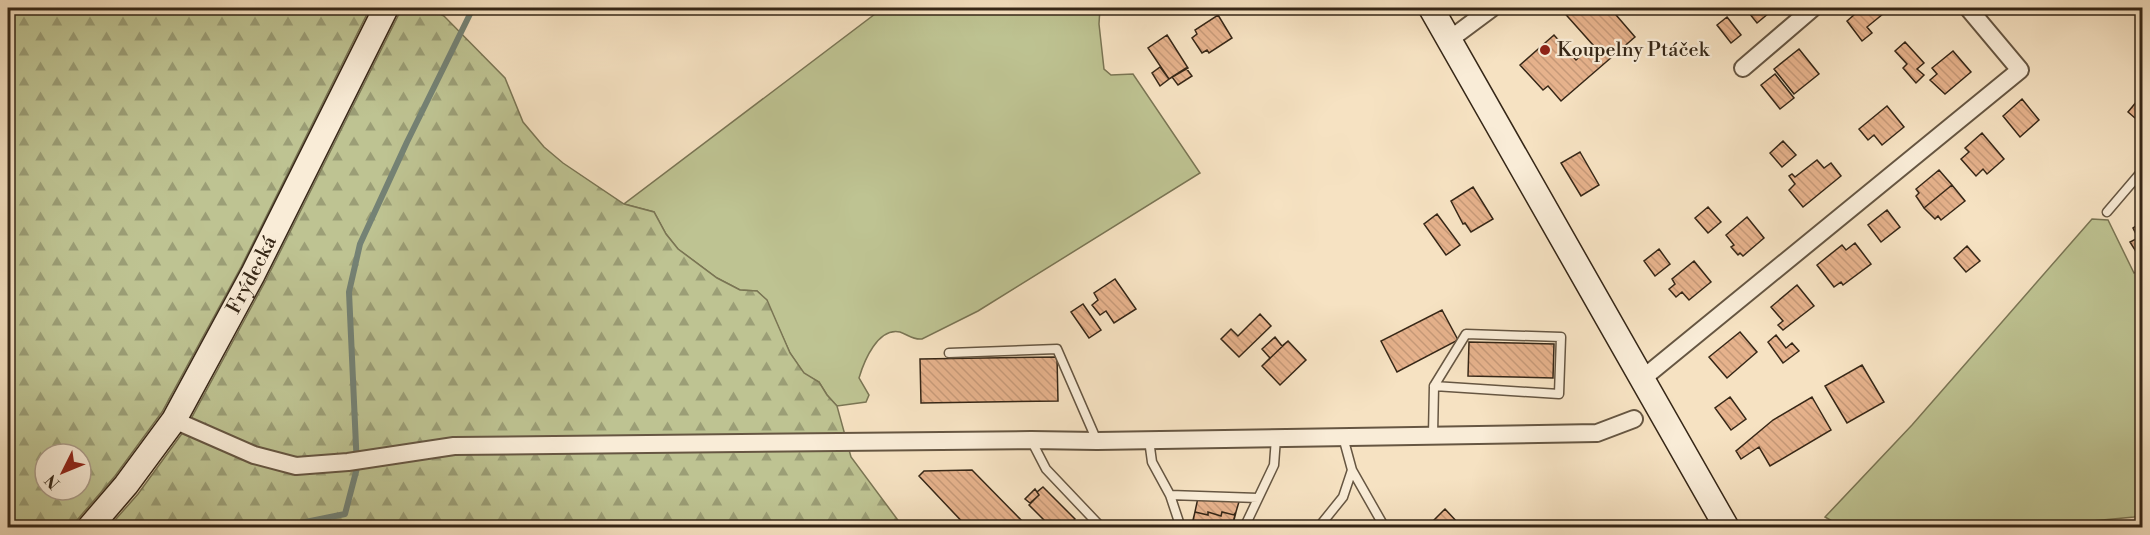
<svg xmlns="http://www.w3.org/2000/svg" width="2150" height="535" viewBox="0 0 2150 535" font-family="'Libre Bodoni',serif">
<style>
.green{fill:#bec392;stroke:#7a7554;stroke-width:1.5}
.forest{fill:url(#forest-firs);stroke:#7a7554;stroke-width:1.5;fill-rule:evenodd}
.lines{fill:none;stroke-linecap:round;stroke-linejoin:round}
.stream{stroke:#748275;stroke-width:6}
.building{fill:url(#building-back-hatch);stroke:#362717;stroke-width:1.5}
.service-casing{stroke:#665642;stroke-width:11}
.minor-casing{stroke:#665642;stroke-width:20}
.secondary-casing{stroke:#362717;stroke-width:27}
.service{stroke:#f9ecd7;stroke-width:8}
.minor{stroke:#f9ecd7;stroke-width:16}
.secondary{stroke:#f9ecd7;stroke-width:24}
.poi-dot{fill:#8f2418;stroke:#f9ecd7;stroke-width:2}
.labels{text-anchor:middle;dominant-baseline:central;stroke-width:4.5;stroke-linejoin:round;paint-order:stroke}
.poi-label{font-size:20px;fill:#362717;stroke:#f9ecd7;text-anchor:start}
.street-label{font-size:20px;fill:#362717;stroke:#f9ecd7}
</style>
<defs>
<pattern id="forest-firs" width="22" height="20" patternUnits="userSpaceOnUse" patternTransform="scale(1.5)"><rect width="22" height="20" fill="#bec392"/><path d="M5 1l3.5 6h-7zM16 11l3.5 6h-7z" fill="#9b9e76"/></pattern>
<pattern id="building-back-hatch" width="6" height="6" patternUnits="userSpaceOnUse" patternTransform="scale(1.5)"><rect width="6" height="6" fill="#e6b28c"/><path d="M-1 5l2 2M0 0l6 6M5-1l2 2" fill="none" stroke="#c69978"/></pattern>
</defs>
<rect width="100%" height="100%" fill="#f6e2c2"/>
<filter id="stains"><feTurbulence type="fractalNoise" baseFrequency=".00333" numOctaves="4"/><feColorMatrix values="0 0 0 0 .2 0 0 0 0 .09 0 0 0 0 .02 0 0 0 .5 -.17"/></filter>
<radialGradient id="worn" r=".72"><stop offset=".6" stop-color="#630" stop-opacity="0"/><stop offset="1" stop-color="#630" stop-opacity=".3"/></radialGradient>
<path class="green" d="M883,8H1100L1099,24L1104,69L1111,75L1133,74L1200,173L978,311L922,339C912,340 909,335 900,332C878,327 864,361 859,378L869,395L866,402L837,406L827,395L819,382L804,374L790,353L766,300L757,291L740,290L717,278L678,249L666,234L654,212L624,204Z
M2092,219L2108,220L2134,273L2142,269V514L2134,517L2071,523L2064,528H1833L1832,521L1825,517L1912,425Z"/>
<path class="forest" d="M8,8H370L241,267L162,412L115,476L71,527H8ZM45,454H81V490H45Z
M402,8H430L444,16L505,78L523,122L544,147L563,163L624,204L654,212L666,234L678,249L717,278L740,290L757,291L767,300L790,353L804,373L819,382L827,395L837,406L851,457L903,527L108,528L138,494L186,428L266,280Z"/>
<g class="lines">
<path class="stream" d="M276,528L345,514L357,468L349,292L360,244L407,142L473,8"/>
</g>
<path class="building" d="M1560,8H1610L1635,37L1561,101L1548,86L1543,90L1520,65L1554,35L1576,60L1593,45Z
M1745,8H1775L1757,23Z
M1849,8H1878L1883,14L1867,27L1872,33L1862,41L1847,21L1855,14Z
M1218,15L1232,38L1209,53L1207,50L1202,53L1192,38L1197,34L1195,30Z
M1727,17L1741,35L1731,43L1717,25Z
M1167,35L1188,68L1169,79L1148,48Z
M1905,42L1924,63L1917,69L1924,75L1916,83L1903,68L1907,64L1895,51Z
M1799,49L1819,74L1794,94L1774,69Z
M1953,51L1971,72L1945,94L1930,80L1937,74L1932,68Z
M1160,67L1169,79L1160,86L1152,73Z
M1186,68L1192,76L1178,85L1172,77Z
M1775,74L1794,98L1780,109L1761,85Z
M2142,95V131L2139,128L2142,124L2128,112Z
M2022,99L2039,120L2020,137L2003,116Z
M1887,106L1904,127L1882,145L1874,135L1868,140L1859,129Z
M1982,133L2004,159L1987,174L1983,169L1976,176L1961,159L1969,152L1965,148Z
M1783,141L1796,155L1782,167L1770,153Z
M1580,152L1599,185L1581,196L1561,163Z
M1817,160L1824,168L1831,163L1841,176L1803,207L1789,190L1795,184L1789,176L1792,174L1795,177Z
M1939,170L1952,185L1924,208L1916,196L1919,193L1916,189Z
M1952,185L1965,201L1941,220L1938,216L1935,219L1924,208Z
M1473,187L1493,219L1471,232L1465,223L1463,224L1451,201Z
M1708,207L1721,222L1708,233L1695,218Z
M1887,210L1900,227L1881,242L1868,225Z
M1437,214L1460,245L1446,255L1424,224Z
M1747,217L1764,238L1743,256L1740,253L1738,255L1731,247L1734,245L1726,235Z
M2142,222V257L2140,258L2130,242L2138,238L2133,228Z
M1855,243L1871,264L1843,285L1841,282L1834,287L1817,265L1842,245L1846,250Z
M1967,246L1980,261L1966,272L1954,258Z
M1659,249L1670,264L1655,276L1644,261Z
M1694,261L1711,282L1689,300L1682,292L1676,297L1669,289L1675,284L1672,279Z
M1115,279L1136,309L1114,323L1106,311L1100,315L1092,305L1098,300L1094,293Z
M1797,285L1814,306L1783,330L1778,325L1783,321L1771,307Z
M1083,304L1101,330L1089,338L1071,312Z
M1442,310L1458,340L1397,372L1381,341Z
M1260,314L1271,326L1239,357L1221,339L1231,329L1238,336Z
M1740,332L1757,352L1727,378L1709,357Z
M1776,335L1786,348L1792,343L1799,351L1783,363L1768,342Z
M1275,337L1282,346L1288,341L1306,360L1280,385L1262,366L1270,358L1262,349Z
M1288,341L1306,360L1280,385L1262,366Z
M1469,342L1554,344L1553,378L1468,376Z
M1057,357L1058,401L921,403L920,359Z
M1862,365L1884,402L1847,423L1825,386Z
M1730,397L1746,419L1731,430L1715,408Z
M1812,397L1831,430L1770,466L1759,447L1741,459L1736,451L1773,420Z
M972,470L1024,523L1022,528H968L919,476L924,471Z
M1043,487L1075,519L1066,528H1052L1029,505L1039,495L1037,492Z
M1035,489L1039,495L1030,503L1025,499Z
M1199,493L1241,495L1233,522L1193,521Z
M1445,509L1459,524L1455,528H1426Z
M1195,512L1208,515V512L1221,516L1222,512L1234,515L1236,512L1232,528H1191Z"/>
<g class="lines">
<defs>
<path id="service" d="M2107,212L2142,171
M949,353L1057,349L1097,441
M1433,435L1434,386L1559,394L1561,337L1466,334L1434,386
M1343,437L1352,470L1385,528
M1031,440L1046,469L1102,528
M1149,440L1152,462L1170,495L1181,528
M1170,495L1258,498
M1244,528L1274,465L1276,438
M1318,528L1343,497L1352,470"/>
<path id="minor" d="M1449,40L1492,8
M1743,68L1813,8
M1642,379L2020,70L1968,8
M174,420L254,455L296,466L348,462L454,446L1031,440L1097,441L1597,433L1634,419"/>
<g id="secondary">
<path d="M1431,8L1727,528"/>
<path id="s1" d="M89,528L126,485L174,420L253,274L386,8"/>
</g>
</defs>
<use href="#service" class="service-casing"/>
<use href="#minor" class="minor-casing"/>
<use href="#secondary" class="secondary-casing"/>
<use href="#service" class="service"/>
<use href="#minor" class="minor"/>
<use href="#secondary" class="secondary"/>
</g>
<circle class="poi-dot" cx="1545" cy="50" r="6"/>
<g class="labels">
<g class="poi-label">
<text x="1557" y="50">Koupelny Ptáček</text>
</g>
<g class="street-label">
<text stroke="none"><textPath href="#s1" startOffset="302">Frýdecká</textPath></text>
</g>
</g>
<rect width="2150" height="535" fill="none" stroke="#f6e2c2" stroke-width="30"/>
<rect x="9" y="9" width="2132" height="517" fill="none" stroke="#362717" stroke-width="3"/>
<rect x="15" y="15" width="2120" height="505" fill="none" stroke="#362717" stroke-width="1.5"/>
<g transform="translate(63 472) rotate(227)"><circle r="28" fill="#f9ecd7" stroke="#ab9d8a" stroke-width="1.5"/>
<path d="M0-4.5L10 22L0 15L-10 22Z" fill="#8f2418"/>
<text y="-9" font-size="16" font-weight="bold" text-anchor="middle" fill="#362717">N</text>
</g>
<rect width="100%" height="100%" filter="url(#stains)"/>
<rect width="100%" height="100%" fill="url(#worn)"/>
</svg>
